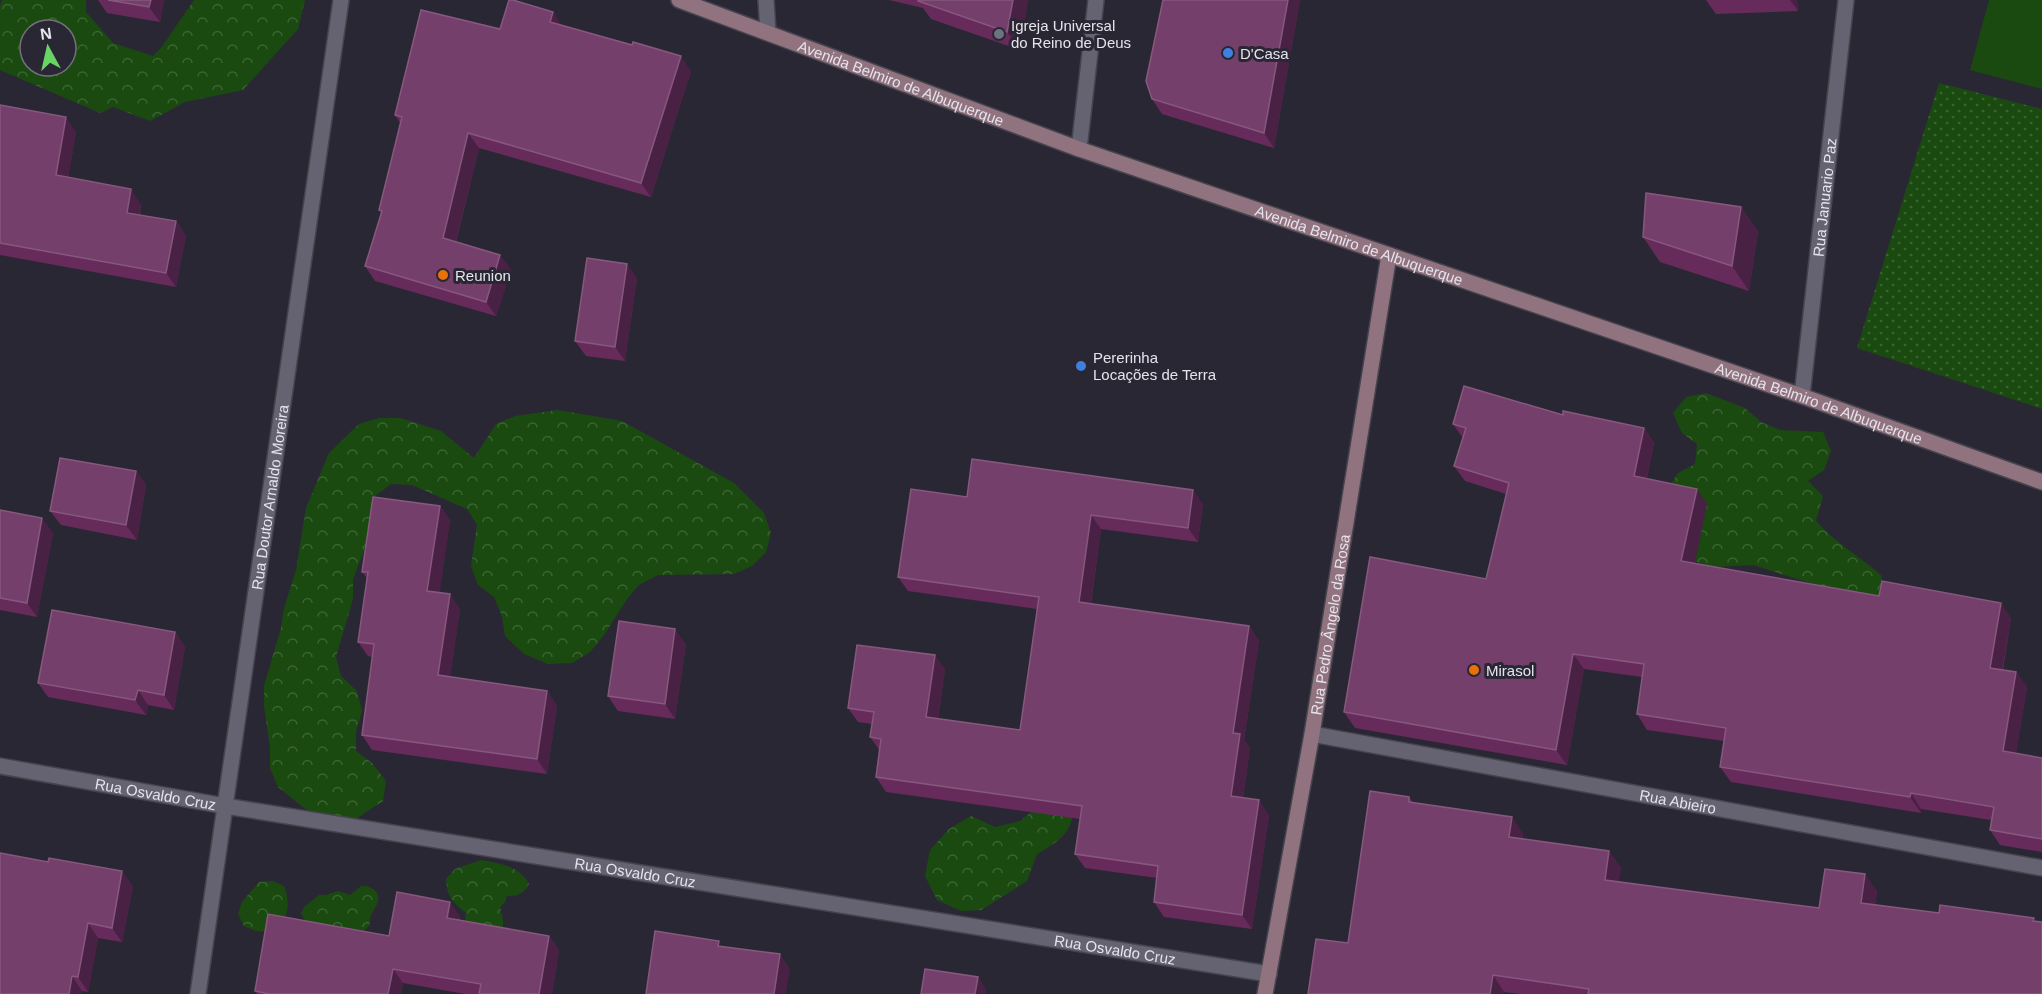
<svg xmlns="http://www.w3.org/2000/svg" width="2042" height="994" viewBox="0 0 2042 994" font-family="Arial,sans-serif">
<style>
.green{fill:url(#green-dots)}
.forest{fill:url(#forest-crowns);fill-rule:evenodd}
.pitch{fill:#1a4a10}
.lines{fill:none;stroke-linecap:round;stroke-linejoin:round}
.minor-casing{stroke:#45434d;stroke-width:18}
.tertiary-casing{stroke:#45434d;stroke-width:18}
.secondary-casing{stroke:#45434d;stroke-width:18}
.minor{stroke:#656271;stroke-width:15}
.tertiary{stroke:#656271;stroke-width:15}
.secondary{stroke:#90737e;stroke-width:15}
.wall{fill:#672b5b}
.shaded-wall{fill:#492145}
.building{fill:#753f6b;stroke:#86587f;stroke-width:1.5}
.worship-dot{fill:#6b7280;stroke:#2a2734;stroke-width:2}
.shop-dot{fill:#3f7fe0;stroke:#2a2734;stroke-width:2}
.food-dot{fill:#e8710a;stroke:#2a2734;stroke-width:2}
.labels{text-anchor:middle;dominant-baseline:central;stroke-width:6;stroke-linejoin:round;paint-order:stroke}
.poi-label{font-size:15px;fill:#e5e3ec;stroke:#2a2734;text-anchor:start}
.street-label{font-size:15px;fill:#e5e3ec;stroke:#2a2734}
</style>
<defs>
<pattern id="green-dots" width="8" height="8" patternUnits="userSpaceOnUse" patternTransform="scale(1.5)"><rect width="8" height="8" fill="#1a4a10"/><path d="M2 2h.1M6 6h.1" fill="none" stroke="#3b6433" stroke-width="1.8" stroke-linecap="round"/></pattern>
<pattern id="forest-crowns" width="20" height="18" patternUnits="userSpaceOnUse" patternTransform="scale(1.5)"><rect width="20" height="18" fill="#1a4a10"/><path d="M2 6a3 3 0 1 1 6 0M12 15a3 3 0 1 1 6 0" fill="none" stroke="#3b6433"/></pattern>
</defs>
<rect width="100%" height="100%" fill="#2a2734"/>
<path class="green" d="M1939,83L2042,109V409L1857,348Z"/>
<path class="forest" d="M2,0H86V12L113,43L153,56L161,48L194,0H305L298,29L243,90L185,102L150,121L113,107L100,113L0,70V6ZM30,30H66V66H30Z
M1706,393L1745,408L1761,422L1780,430L1823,432L1831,451L1824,470L1808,481L1823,496L1816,521C1835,543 1861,557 1882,576L1878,617L1829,589L1753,565L1713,567L1694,561L1666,492L1678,473L1695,464L1697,444L1682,433L1673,413L1686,397Z
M558,410L622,421L734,483L764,513L771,533L766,552L752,566L734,574L658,575L639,585L627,599L604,635L590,652L572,663L548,664L524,654L505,636L502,616L494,597L478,585L471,566L477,525L467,509L412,485L391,484L375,496L367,543L353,579V599L336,657L341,676L357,691L362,711L356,731V751L372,763L386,781L383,801L348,824L309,812L278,787L270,768V747L264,706V686L281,628L284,608L296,570L306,508L329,453L359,424L379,418H400L441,431L474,458L496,424L515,416Z
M1074,803C1073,833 1061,840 1037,854L1027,881L981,910L961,911L937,900L925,876L930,850L949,829L971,816L995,827L1020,821L1040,805Z
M481,860C501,864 518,865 529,884C524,894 517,896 507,896L505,902L500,907L503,920V934L466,932L465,912C452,902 447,896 446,879L455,869Z
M273,881L284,886C293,907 286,934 258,931C254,931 249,928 244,926L238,914L242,902L259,882Z
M361,886C369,885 380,890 378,901C376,910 368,914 370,925L361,934L310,930L301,913L304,907L319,895H326L338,891L350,895Z"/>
<path class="pitch" d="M1989,0H2042V89L1970,70Z"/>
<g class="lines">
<defs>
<g id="minor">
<path d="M766,0L768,32"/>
<path id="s1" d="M1802,396L1846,0"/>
<path id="s2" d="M1312,734L2042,868"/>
<path id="s3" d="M0,766L225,806L1269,974"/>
<path id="s4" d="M198,994L341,0"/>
</g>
<path id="tertiary" d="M1079,149L1096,0"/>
<g id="secondary">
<path id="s5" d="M679,0L1079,149L1802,396L2042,482"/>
<path id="s6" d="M1265,994L1312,734L1389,255"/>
</g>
</defs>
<use href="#minor" class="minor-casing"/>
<use href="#tertiary" class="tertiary-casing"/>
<use href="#secondary" class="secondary-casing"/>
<use href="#minor" class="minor"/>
<use href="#tertiary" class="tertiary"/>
<use href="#secondary" class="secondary"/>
</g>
<path class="wall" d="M98,0H164L160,22L107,13Z
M889,0H1028L1020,50L931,19L923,8Z
M1300,0L1274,148L1162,114L1152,99Z
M1706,0H1797L1798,11L1716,14Z
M553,12L562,26L691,71L651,197L479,148L456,242L500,255L511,270L496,316L375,281L365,266L381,213L379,210L400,123L395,115L500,29Z
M0,105L76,132L68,178L141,204L140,215L176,221L186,236L176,287L0,255Z
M1741,207L1758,232L1749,291L1660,262L1643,237Z
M637,278L625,361L586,356L575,341Z
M1563,415L1644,428L1654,443L1647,478L1707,504L1694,564L2011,618L2003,670L2016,672L2027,687L2016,753L2042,758V852L2000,845L1990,830L1991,820L1921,809V813L1731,782L1720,767L1724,741L1647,730L1637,714L1642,677L1584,669L1567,765L1355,728L1344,712L1486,579L1506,494L1465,481L1454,466L1463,438L1453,424Z
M136,471L146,485L137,540L61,525L50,511Z
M967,497L1203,504L1198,542L1101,529L1091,604L1249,626L1259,641L1244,740L1250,748L1243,798L1269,815L1252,929L1164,917L1154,902L1157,878L1085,868L1075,854L1080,819L886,792L876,777L880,751L870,737L872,724L858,722L848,708L945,669L938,719L1020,730L1037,609L908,591L898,577Z
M440,506L450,520L439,593L460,609L450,677L547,691L557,706L547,774L372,750L362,735L373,657L368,656L358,642L367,578L362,572Z
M0,510L53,533L37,617L0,610Z
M175,632L185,647L174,710L148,705L146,715L48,697L38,683Z
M686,644L675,719L618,711L608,696Z
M1409,797L1413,803L1523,833L1522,839L1621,867L1618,882L1819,908L1877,891L1875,905L2042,994H1520L1504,992L1348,943Z
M133,886L122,942L98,938L88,992L82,991L0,994Z
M460,916V920L549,936L559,950L552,994H465L403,983L401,994H257L255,991L389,936Z"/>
<path class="shaded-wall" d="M151,0H164L160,22L149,7Z
M1013,0H1028L1020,50L1007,32Z
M1288,0H1300L1274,148L1264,133Z
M1790,0H1797L1798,11Z
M553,12L563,27L550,22Z
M681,56L691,71L651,197L641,183Z
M66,117L76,132L66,190L56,175Z
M468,133L479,148L453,252L443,238Z
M131,189L141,204L137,227L127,213Z
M1741,207L1758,232L1749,291L1732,266Z
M176,221L186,236L176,287L166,273Z
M500,255L511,270L496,316L486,302Z
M627,264L637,278L625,361L615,347Z
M1644,428L1654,443L1644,491L1634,476Z
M136,471L146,485L137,540L126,525Z
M1697,489L1707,504L1692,577L1681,561Z
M1193,490L1203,504L1198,542L1188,528Z
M440,506L450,520L438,606L427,591Z
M1091,515L1101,529L1089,616L1079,602Z
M42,518L53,533L37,617L27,603Z
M450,594L460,609L448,690L438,675Z
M2001,603L2011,618L2000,683L1990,668Z
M1249,626L1259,641L1244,740L1250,748L1241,811L1231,796L1233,733Z
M675,629L686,644L675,719L665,704Z
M175,632L185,647L174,710L164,695Z
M1573,654L1584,669L1567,765L1556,750Z
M935,655L945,669L936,731L926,717Z
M2016,672L2027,687L2014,766L2003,751Z
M138,690L148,705L146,715L135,700Z
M547,691L557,706L547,774L537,759Z
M1911,793L1921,809V813L1910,797Z
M1259,800L1269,815L1252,929L1242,915Z
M1512,817L1523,833L1520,854L1509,837Z
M1609,851L1621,867L1616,896L1605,880Z
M122,871L133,886L122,942L112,928Z
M1865,874L1877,891L1873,919L1861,903Z
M450,902L460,916L458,932L447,918Z
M88,923L98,938L88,992L78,977Z
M549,936L559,950L552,994H539Z
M780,954L790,969L786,994H774Z
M393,969L403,983L401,994H388Z
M1493,975L1504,992V994H1490Z
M72,976L82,991V994H69Z
M978,977L986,989V994H975Z"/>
<path class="building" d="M108,0H151L149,7Z
M509,0H513L553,12L550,22L632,45L633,42L681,56L641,183L468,133L443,238L500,255L486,302L365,266L382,211L379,210L402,117L395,115L421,10L500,29Z
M919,0H1013L1007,32L918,1Z
M1163,0H1288L1264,133L1152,99L1146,81Z
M0,105L66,117L56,175L131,189L127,213L176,221L166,273L0,243Z
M1646,193L1741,207L1732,266L1643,237Z
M587,258L627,264L615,347L575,341Z
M1464,386L1563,415V411L1644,428L1634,476L1697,489L1681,561L1879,596L1882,581L2001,603L1990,668L2016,672L2003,751L2042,758V839L1990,830L1994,807L1911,793L1910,797L1720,767L1726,728L1637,714L1644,664L1573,654L1556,750L1344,712L1370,557L1486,579L1509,483L1454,466L1466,428L1453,424Z
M60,458L136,471L126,525L50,511Z
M972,459L1193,490L1188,528L1091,515L1079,602L1249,626L1233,733L1240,734L1231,796L1259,800L1242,915L1154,902L1158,866L1075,854L1082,806L876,777L881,739L870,737L874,712L848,708L857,645L935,655L926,717L1020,730L1039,597L898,577L911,489L967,497Z
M373,497L440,506L427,591L450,594L438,675L547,691L537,759L362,735L374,644L358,642L368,572H362Z
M0,510L42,518L27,603L0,598Z
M52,610L175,632L164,695L138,690L135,700L38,683Z
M619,621L675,629L665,704L608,696Z
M1370,791L1409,797V802L1512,817L1509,837L1609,851L1605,880L1819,908L1825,869L1865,874L1861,903L1939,913L1940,905L2034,918L2033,921L2042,922V994H1588L1589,989L1493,975L1490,994H1308L1316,939L1348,943Z
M0,853L48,862L49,858L122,871L112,928L88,923L78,977L72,976L69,994H0Z
M397,892L450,902L447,918L549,936L539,994H479L481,984L393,969L388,994H269L255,991L268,914L389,936Z
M655,931L719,941L718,946L780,954L774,994H646Z
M925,969L978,977L975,994H921Z"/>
<circle class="worship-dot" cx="999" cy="34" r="6"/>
<g class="shop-dot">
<circle cx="1228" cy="53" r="6"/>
<circle cx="1081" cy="366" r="6"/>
</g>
<g class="food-dot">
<circle cx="443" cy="275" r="6"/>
<circle cx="1474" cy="670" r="6"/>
</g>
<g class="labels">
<g class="poi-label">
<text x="1011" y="25">Igreja Universal<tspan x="1011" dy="17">do Reino de Deus</tspan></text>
<text x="1240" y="53">D'Casa</text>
<text x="455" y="275">Reunion</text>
<text x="1093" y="357">Pererinha<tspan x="1093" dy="17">Locações de Terra</tspan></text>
<text x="1486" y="670">Mirasol</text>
</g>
<g class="street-label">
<text stroke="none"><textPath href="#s5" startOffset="237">Avenida Belmiro de Albuquerque</textPath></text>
<text stroke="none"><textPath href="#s1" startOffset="200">Rua Januario Paz</textPath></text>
<text stroke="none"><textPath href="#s5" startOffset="723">Avenida Belmiro de Albuquerque</textPath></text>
<text stroke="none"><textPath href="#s5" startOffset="1209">Avenida Belmiro de Albuquerque</textPath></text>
<text stroke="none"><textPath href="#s4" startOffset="502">Rua Doutor Arnaldo Moreira</textPath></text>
<text stroke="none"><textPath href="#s6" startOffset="375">Rua Pedro Ângelo da Rosa</textPath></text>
<text stroke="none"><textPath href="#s3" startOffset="158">Rua Osvaldo Cruz</textPath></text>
<text stroke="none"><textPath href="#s2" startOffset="372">Rua Abieiro</textPath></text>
<text stroke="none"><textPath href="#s3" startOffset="644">Rua Osvaldo Cruz</textPath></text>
<text stroke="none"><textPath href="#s3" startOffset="1130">Rua Osvaldo Cruz</textPath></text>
</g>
</g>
<g transform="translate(48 48) rotate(352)"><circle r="28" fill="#2a2734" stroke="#75727e" stroke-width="1.5"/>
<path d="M0-4.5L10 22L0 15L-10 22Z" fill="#68d465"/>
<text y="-9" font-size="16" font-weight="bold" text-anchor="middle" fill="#e5e3ec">N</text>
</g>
</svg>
